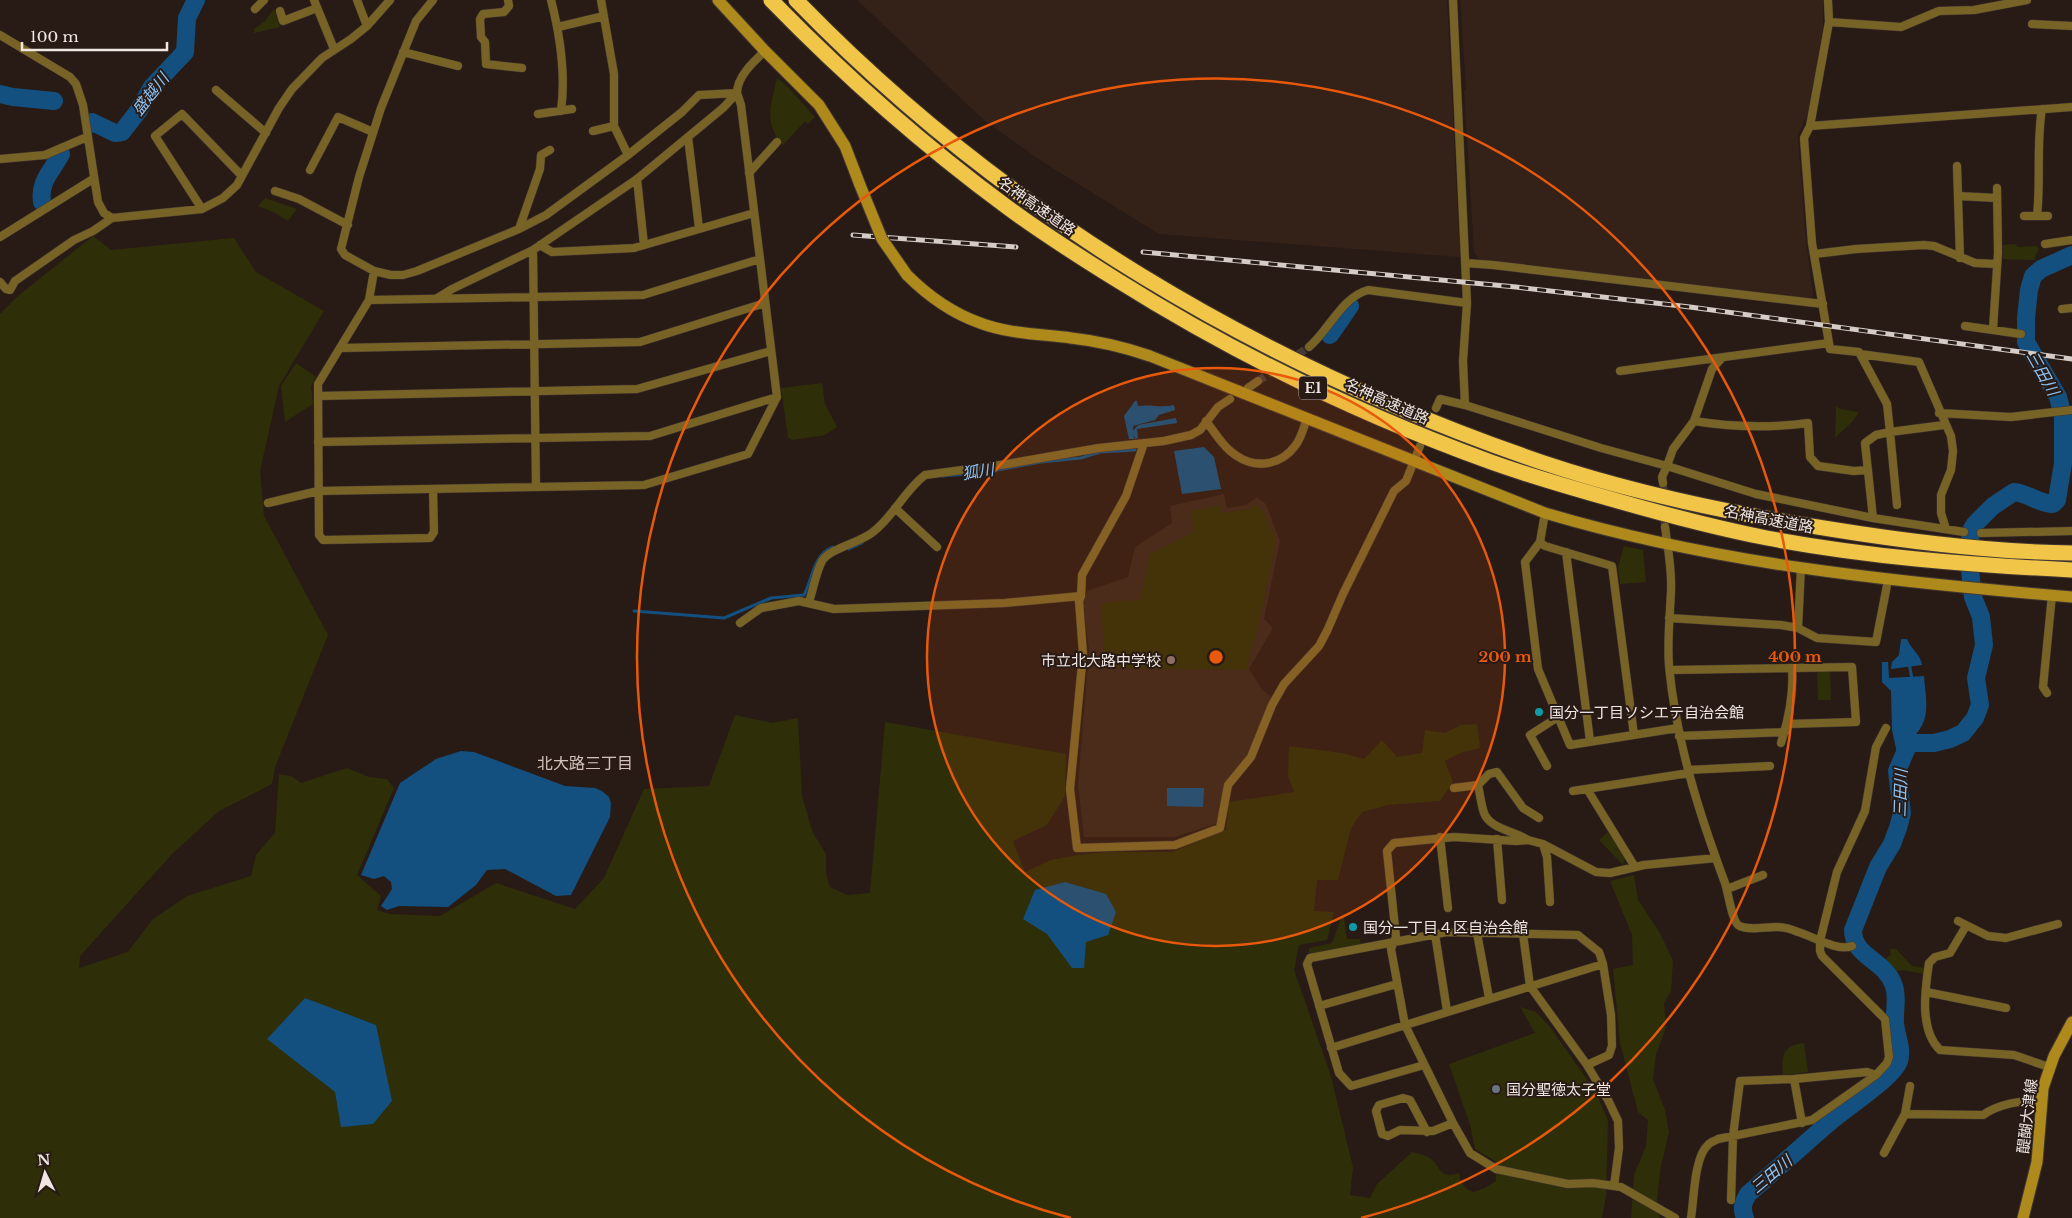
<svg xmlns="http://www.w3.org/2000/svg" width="2072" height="1218" viewBox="0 0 2072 1218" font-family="'Libre Baskerville','Noto Sans JP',serif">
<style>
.built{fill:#342118}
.education{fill:#36251c}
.green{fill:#2e2e09}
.water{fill:#13507f}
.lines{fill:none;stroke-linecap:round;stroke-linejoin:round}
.stream{stroke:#13507f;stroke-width:3}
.river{stroke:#13507f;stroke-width:18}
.street-tunnel{stroke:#463a34;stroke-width:8;stroke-dasharray:8 4;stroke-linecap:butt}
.street-casing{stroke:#443832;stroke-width:9}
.secondary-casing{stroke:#443832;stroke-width:13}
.highway-casing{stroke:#443832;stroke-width:17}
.street{stroke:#786327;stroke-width:8}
.secondary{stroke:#ad8a1b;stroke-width:11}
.highway{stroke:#f1c648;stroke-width:15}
.rail-casing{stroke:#d5ccc7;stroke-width:5}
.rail{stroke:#281b15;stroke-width:3;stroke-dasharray:9;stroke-linecap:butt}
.secondary-bridge-casing{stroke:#443832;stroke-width:13;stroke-linecap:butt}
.secondary-bridge{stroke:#ad8a1b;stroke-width:11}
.ring{fill:none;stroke:#e8590c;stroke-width:2.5}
.education-dot{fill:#8d6e63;stroke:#281b15;stroke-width:2}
.culture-dot{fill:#0f9aa8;stroke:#281b15;stroke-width:2}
.worship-dot{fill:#6b7280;stroke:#281b15;stroke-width:2}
.labels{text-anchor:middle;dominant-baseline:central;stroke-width:4;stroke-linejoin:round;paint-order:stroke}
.shield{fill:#281b15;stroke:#b4aaa5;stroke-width:1}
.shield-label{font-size:14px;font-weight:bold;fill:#f0e7e3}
.street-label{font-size:15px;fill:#f0e7e3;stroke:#281b15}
.poi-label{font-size:15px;fill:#f0e7e3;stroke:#281b15;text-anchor:start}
.water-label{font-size:16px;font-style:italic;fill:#8ec5f8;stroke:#281b15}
.neighbourhood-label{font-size:16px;fill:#d4c2ba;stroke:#281b15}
.centre{fill:#e8590c;stroke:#281b15;stroke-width:2.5}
.ring-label{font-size:15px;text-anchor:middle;font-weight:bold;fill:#e8590c;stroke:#281b15;stroke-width:4;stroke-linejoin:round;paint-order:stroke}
</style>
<rect width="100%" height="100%" fill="#281b15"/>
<path class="built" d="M857,0H1447L1460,257L1159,234L1046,164L986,122Z
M1460,0H1823V28L1808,113L1798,135L1805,231L1813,296L1807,300L1479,260L1474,252L1464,91L1466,89Z"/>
<path class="education" d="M1224,494L1227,508L1246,505L1257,497L1266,504L1280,541L1264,619L1273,628L1249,669L1262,689L1272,698L1249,756L1224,784L1218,823L1175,837H1084L1078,784L1089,651L1083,600L1087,591L1128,577L1135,547L1172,523L1170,506Z"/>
<path class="green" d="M274,9L280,27L254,33V29L265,21Z
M777,78L786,85L815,117L808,124L805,121L783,145C763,123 771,104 777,78Z
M265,198L297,209L288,221L273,212L258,206Z
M93,236L111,250L234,238L256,272L324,311L279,386L260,471L264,516L328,635L275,767L272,784L219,811L172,854L80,956L79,968L128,952L152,920L187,896L251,876L256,855L275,833L279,774L291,776L301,783L347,768L369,777L387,779L394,788L357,875L381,896L377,910L389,914L440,916L496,883L575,909L604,878L644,789L709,786L735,715L772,723L798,718L802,796L813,833L826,854V873L830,887L847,895L870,893L885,722L1066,754L1065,796L1047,825L1013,841L1025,872L1051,860L1078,855L1108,852H1172L1226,830L1229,802L1294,792L1288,776L1289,746L1342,753L1364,759L1382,740L1397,757L1422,753L1425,730L1445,733L1461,725L1477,724L1480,748L1460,753L1445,761L1453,782L1440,801L1388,805L1362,812L1351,828L1338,880H1317L1314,911L1334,912L1327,940L1299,945L1294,970L1330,1073L1353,1167L1350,1195L1370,1198L1377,1184L1412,1152C1417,1153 1424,1155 1428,1157C1442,1165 1437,1180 1459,1173C1460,1183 1464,1188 1473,1192L1485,1188L1496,1181L1495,1161L1475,1149L1470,1125L1449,1064L1535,1033L1520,1007L1536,1012L1550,1027L1596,1092L1608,1121L1606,1195L1602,1218H0V314L18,296Z
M2015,244L2018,247L2036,246L2039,248L2034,260L2003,259V245Z
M296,363L316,377L311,386L313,404L285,422L281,386Z
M822,383L825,404L837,427L825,435L793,440L788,438L781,388Z
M1836,406L1840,409L1859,412L1853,421L1835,438Z
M1221,505L1222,513L1250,509L1255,505L1263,511L1276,539L1259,623L1246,670L1105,668L1101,606L1106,602L1140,600L1150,554L1194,532L1191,511Z
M1624,546L1643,550L1646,582L1620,584L1618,567Z
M1830,670L1831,700H1818L1817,671Z
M1608,832L1625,858L1623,865L1599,840Z
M1634,875L1638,900L1660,933L1673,961L1671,991L1664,1003L1666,1027L1656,1055L1653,1079L1665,1110L1669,1132L1660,1171L1657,1201L1659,1217L1662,1218H1631L1634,1175L1646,1146L1648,1120L1638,1112L1620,1043L1613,969L1633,965L1632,935L1610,881Z
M1341,918H1344L1347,939H1360L1361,946L1309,957V948L1332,943Z
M1890,949H1896L1912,966L1924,968V974L1902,970L1891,973L1884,961L1891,954Z
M1804,1043L1808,1072L1783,1075C1781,1056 1783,1045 1804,1043Z"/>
<path class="water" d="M1135,401H1137L1138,406C1151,404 1161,408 1174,405L1175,410L1159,415L1155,420L1133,426L1134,439H1129L1124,416Z
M1176,418L1177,423L1137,429L1138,438L1135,439L1133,431L1138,425Z
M1204,447L1214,457L1221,489L1182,494L1174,451Z
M1901,639H1907C1911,649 1921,655 1922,665L1891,669L1892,662L1899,655Z
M1882,662H1888L1889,678L1924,676C1925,692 1930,713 1921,727C1915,738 1907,740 1903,753H1897L1892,730L1891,691L1882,682Z
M461,751L474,752L565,786L595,788L602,791L609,797L611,803L610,817L571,895L556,896L505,869L487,870L476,885L448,907L399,906L387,910L381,906L392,889L391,882L384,876L374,879L361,875L400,783L436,759Z
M1167,788H1204L1203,807L1167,806Z
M1065,882L1106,894L1116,912L1108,935L1086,942L1084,968H1072L1047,934L1023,919L1035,890Z
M305,998L376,1025L392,1101L373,1124L341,1127L335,1092L267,1039Z"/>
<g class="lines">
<path class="stream" d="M942,476L980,473L1041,462L1081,458L1100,452L1135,450
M849,549L862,543
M634,611L724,618L771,598L804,595C813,578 813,555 833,547
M1909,663L1912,679
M1897,771L1901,749"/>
<path class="river" d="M0,94L13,97L54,101
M91,124L92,122L115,133L122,132L139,110L152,87L185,52L187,18L196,0
M42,202C39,181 52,171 61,154
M1330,335L1350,306
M1745,1218C1741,1208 1743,1203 1748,1194C1776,1170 1803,1145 1831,1121C1846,1108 1893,1078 1899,1061C1903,1049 1896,1036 1895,1023C1894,1011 1898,998 1894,986C1885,959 1853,958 1853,930L1878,867L1892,844L1898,828L1902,813L1897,771L1909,743H1934L1950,739L1963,733L1975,718L1980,705L1976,678L1984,645L1981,617L1973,597L1969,561L1970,539L1972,529L1975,524L1993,506L2014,492C2028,493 2039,504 2053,504L2057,500L2063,463V416L2058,397L2026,342V318L2029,290L2033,276L2041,269L2072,255"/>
<path class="street-tunnel" d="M1258,381L1309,347
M1663,483L1665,527"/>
<defs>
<path id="street" d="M314,0L334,49
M357,0L367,26
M508,0L509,6L504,12L483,14L480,19L481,37L485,42L486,64L522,68
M551,0C560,35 566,74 561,111
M601,0L614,74V126L628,155
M1453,0L1467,303L1463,361L1465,405L1601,448L1667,466L1662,477L1663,483
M255,9L264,0
M280,11L283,21L317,8
M1829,22L1901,27L1939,11L1974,10L2027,0
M2032,24L2072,26
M558,27L604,16
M0,35L70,77L76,84L83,105L98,202L104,213L112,218L202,209L223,198L237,185L279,108L292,89L322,58L351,39L367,26L390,0
M403,52L458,66
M216,90L266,133
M538,114L572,109
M1810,126L2072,107
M593,131L614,126
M688,137L699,228
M0,159L45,155L87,137
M1957,166L1960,258
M310,170L338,117L373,132
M749,173L777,142
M637,179L644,245
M275,191L299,199L348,225
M1958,196L1997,198
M202,209L155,136L182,114L242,176
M2024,216H2048
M2037,216C2041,180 2036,144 2042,109
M519,229L540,169L541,155L550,150
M0,237L93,179
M2045,244L2072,240
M540,245L552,252L634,248L754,213
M533,250L536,487
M1815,254L1856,249L1924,245L1934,246L1975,263L1997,264
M1465,263L1493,265L1823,304
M374,271L369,300L318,384L319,535L323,540L430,538L434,532L433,489
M0,282L6,289L10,290L15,281L74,240L93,231L112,218
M436,299L452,289L533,250L637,179L723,108L737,93C737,77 753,62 765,51
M369,300L643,295L760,259
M2062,309L2072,308
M1965,326L2021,334
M1993,329L1998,253L1997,188
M1309,347C1329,330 1342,297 1368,290L1467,303
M341,348L640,342L765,303
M1860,354L1919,362L1951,436L1953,451L1951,470L1941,495V513L1946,529
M1721,359L1712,369L1694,421L1673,449L1667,466L1756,494L1873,518L1865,443L1876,435L1890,432L1887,404L1859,352L1830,349L1812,243L1804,138L1810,126L1829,22L1828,0
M1620,371L1829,343
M1248,388L1258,381
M318,396L637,389L771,351
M1436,408L1440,399L1465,405
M1939,413L2011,417L2072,410
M1206,421C1215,433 1224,448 1237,456C1256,469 1281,465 1295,446C1301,439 1304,427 1307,418
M1694,421C1731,427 1770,428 1808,423L1810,457L1818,466L1854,471L1868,470
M318,442L650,436L777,397
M268,503L318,491L644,485L748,454L777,397L741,105L737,93L699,95L682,112L628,155L546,215L519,229L417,271L403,275H391L374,271L345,255L341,249L359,177L381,108L416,21L433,0
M1897,505L1890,432L1944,425
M895,508L937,547
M1545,513L1540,542L1525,562L1538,669L1570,745L1678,728
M1873,518L1964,532
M1665,527C1668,549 1672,569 1671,591C1670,616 1667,641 1669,666C1676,741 1699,813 1725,883C1728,892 1732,920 1738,925C1746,931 1766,927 1776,927C1783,927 1791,929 1798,932C1812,936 1838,952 1852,946
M1981,533L2072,531
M1540,542L1545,546L1612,566L1634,735
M1566,552L1590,741
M1081,596L1079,601L1083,654L1070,789L1077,848L1175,845L1220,828L1228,785L1251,757L1272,705L1284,684L1319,646L1327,631L1343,594L1394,491L1406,481L1420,446
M809,602C813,590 816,572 822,561C830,548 860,543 873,532C894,516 904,491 925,475L1007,464L1099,448L1164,441L1191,435L1200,430L1218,407L1230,399
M1669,618L1781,625L1798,628L1817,638L1876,642L1888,580
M740,623L761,608L799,601L834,609L1005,603L1081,596L1082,575L1126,496L1144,443
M1798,628L1801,567
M1670,670L1852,667L1856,722L1787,724
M2047,693L2043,687L2052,595
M1679,736L1785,732
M1781,743C1789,718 1794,694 1792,668
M1547,766L1530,735L1558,717
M1688,770L1770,766
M1478,785C1480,794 1481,804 1484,813C1490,829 1515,831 1528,840
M1454,788L1478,785L1489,774L1497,772L1523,808L1539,818
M1587,789L1635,867
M1573,791L1689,773
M1440,837L1448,908
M1497,839L1502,900
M1543,844L1547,857L1550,902
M1727,889L1763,875
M1958,921L1988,936L2006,938L2058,924
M1966,926L1950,953L1935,957L1929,963C1925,989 1919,1030 1940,1050L2014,1055L2049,1067
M1477,933L1489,998
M1435,934L1447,1011
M1523,934L1530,986L1587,1065L1608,1100L1618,1121L1619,1148L1614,1186
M1926,992L2006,1008
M1319,1006L1397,984
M1331,1048L1603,964
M1424,1065L1351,1086L1339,1073L1307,964L1310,958L1447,932L1578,935L1599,952L1603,964L1611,1015L1612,1046L1609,1055L1587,1065
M1794,1079L1802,1123
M1910,1086L1905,1114L1983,1115C1998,1104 2023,1100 2042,1100
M1427,1132L1410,1100L1403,1098L1379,1105L1376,1111L1382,1134L1388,1136L1400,1130L1433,1131L1453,1123
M1884,1153L1905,1114
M1731,1200L1733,1136L1740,1081L1794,1079L1867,1072L1876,1075
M1675,1218L1621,1187L1593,1183L1568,1184L1496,1169L1470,1153L1453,1123L1405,1025L1391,949L1396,937L1387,851L1394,843L1454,837L1516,841L1528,840L1543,844L1596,872L1610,873L1644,865L1716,858
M1691,1218C1694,1200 1694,1157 1708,1145C1710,1142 1715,1141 1718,1139L1812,1120L1876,1075L1887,1063L1889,1057L1885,1019L1822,956L1820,951V941L1837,872L1865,811L1876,747L1886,728"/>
<path id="secondary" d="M718,0L765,51L819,105L845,146L860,185
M907,275C928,296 952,313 980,323C1009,334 1041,334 1071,338C1098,341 1124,347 1150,356L1545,513C1716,564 1895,582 2072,597
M2023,1218L2037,1162L2043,1088L2054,1056L2072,1022"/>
<path id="highway" d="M771,0C844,75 923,145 1007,207C1042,233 1080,257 1117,280C1235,354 1361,415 1491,462C1533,477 1575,489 1618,501C1667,515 1716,528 1767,538C1868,557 1970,565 2072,570
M796,0C1004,215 1262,367 1544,463C1637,494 1734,514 1830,529C1910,542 1990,552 2072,553"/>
</defs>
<use href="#street" class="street-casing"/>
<use href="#secondary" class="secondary-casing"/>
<use href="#highway" class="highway-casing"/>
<use href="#street" class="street"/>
<use href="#secondary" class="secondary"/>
<use href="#highway" class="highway"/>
<defs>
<path id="rail" d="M853,235L1016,247
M1143,252L1516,287L1690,307L2072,359"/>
</defs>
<use href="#rail" class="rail-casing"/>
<use href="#rail" class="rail"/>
<defs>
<path id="secondary-bridge" d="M860,185L882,239L907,275"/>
</defs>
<use href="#secondary-bridge" class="secondary-bridge-casing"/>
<use href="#secondary-bridge" class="secondary-bridge"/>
</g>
<circle cx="1216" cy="657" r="289" fill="#e8590c" fill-opacity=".12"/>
<g class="ring">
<circle cx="1216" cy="657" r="289"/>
<path d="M1071 1218A579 579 0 1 1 1361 1218"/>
</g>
<circle class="education-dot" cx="1171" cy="660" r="5"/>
<g class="culture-dot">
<circle cx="1539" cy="712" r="5"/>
<circle cx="1353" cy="927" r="5"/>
</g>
<circle class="worship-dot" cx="1496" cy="1089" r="5"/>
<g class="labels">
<rect class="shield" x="1299" y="376.5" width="28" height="23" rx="4"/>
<g class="shield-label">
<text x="1313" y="388">E1</text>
</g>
<g class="street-label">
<text transform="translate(1037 206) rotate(35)">名神高速道路</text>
<text transform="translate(1387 401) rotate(24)">名神高速道路</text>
<text transform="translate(1769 519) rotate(11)">名神高速道路</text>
<text transform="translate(2027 1116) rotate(-83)">醍醐大津線</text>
</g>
<g class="poi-label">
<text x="1161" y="660" text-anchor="end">市立北大路中学校</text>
<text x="1549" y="712">国分一丁目ソシエテ自治会館</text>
<text x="1363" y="927">国分一丁目４区自治会館</text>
<text x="1506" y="1089">国分聖徳太子堂</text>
</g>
<g class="water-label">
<text transform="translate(150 94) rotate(-52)">盛越川</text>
<text transform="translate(2043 373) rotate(61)">三田川</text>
<text transform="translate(978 471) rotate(-8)">狐川</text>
<text transform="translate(1900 793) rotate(-88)">三田川</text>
<text transform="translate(1771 1174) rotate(-40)">三田川</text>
</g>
<g class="neighbourhood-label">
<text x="585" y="763">北大路三丁目</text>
</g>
</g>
<circle cx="1216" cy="657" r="8" class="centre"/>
<g class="ring-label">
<text x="1505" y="662">200 m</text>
<text x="1795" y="662">400 m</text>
</g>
<g transform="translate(45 1173) rotate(355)" stroke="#281b15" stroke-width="4" paint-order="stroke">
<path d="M0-4L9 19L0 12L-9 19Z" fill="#f0e7e3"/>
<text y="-8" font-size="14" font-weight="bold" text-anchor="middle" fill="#f0e7e3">N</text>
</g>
<path d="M22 42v8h145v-8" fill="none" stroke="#f0e7e3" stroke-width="2.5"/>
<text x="30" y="42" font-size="15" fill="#f0e7e3" stroke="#281b15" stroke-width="4" paint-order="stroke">100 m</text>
</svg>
